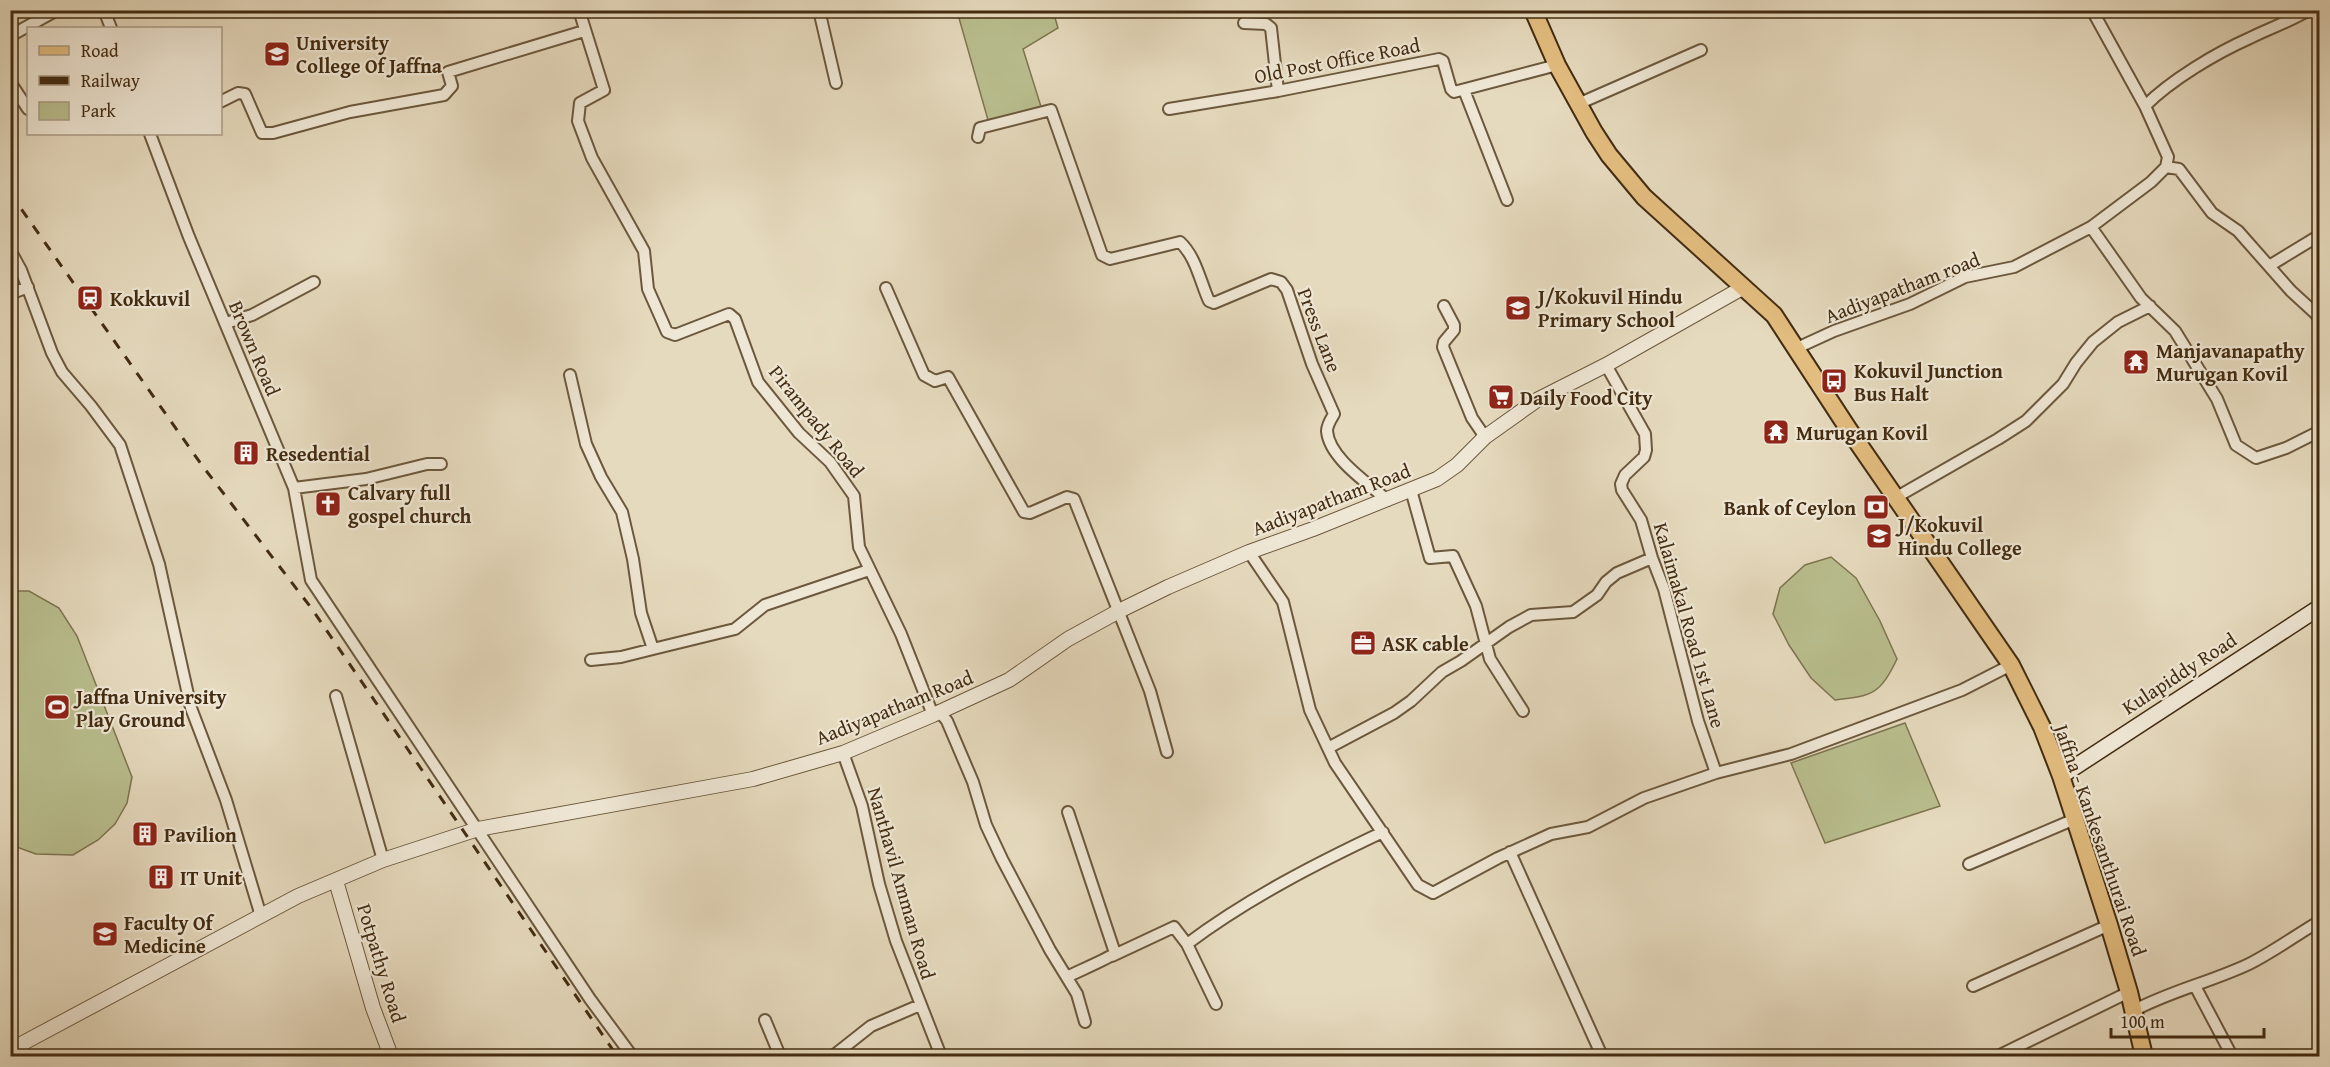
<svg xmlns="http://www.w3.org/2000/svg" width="2330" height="1067" viewBox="0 0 2330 1067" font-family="'Gentium Book Plus',serif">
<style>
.green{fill:#b9be8e;stroke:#7e7550;stroke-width:1.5}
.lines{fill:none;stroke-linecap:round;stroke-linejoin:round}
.minor-casing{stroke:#6c583c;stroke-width:14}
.tertiary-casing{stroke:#6c583c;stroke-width:16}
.secondary-casing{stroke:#432c11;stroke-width:18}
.primary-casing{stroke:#432c11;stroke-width:20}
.minor{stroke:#efe7d5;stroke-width:10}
.tertiary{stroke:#efe7d5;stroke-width:14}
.secondary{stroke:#efe7d5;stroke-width:15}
.primary{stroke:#e3bd7f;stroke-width:16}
.rail{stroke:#432c11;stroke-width:3;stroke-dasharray:10 10;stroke-linecap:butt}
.labels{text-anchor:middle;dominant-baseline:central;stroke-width:4.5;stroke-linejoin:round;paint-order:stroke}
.poi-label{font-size:20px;font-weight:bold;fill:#432c11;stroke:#efe7d5;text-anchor:start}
.street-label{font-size:20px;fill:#432c11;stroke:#efe7d5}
</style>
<rect width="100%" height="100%" fill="#e6dabe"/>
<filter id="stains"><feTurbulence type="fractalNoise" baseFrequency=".00333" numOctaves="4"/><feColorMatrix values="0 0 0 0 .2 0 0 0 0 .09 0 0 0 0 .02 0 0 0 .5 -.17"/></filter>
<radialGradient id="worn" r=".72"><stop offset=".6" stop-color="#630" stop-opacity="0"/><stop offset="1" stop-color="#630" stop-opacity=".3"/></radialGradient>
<path class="green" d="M957,11H1053L1058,28L1023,49L1043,113L988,120Z
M1831,557L1856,578L1880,621L1897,659C1880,694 1873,696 1835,700L1811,678L1789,645L1773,614L1780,588L1805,565Z
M11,591H29L59,608L77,636L132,777L127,803L115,824L98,840L73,855L36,854L11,845Z
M1905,723L1940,806L1825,843L1791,763Z"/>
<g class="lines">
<defs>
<path id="minor" d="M104,10L111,28
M579,10L604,90L580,103L578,121L592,158L644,251L648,289L667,332L675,335L729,314L735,319L758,382L799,433L830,462L854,496L859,547L901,634L933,715
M819,10L836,83
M2092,10L2145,106
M1244,23L1266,24L1271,28L1278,91
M10,36L57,10
M10,82L28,109
M1464,90L1507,200
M220,102L238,93L245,94L262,133H273L350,112L444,95L452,86L448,72L584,31
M1578,104L1701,50
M1169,109L1278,91L1439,59L1443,61L1451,89L1454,92L1557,65
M150,134L189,237L294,488L311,580L590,999L632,1056
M978,137L980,128L1051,110L1102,255L1110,259L1180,242C1196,257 1200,281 1209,301L1214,303L1271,279L1281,282L1287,290L1312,364L1334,414C1331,419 1327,425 1327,431C1329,458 1368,483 1387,500
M2166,167L2179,169L2212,213L2238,231L2291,291L2315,313L2320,320
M2091,227L2141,298L2175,331L2217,399L2236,445L2256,458L2286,448L2320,431
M10,250L21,270L52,353L62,372L91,406L120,445L159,564L191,708L226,800L261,916
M2269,266L2320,235
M886,288L924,375L935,381L948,377L1024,512L1030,513L1067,497L1074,499L1150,691L1167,752
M10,294L28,287
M1444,306L1454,325V330L1444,342L1443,347L1472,418L1485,437
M226,323L252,315L314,282
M1797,348L1834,331L1910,304L1965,277L2014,267L2091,227L2151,182L2166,167L2168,157L2145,106C2171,80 2216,53 2250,38C2270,28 2289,22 2309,10
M1606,365L1645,434L1646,450L1644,457L1625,475L1621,484L1622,490L1641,520L1652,558L1664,589L1698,721L1716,773
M570,375L586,444L601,477L622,512L633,559L641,613L653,649L621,657L591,660
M294,488L366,479L427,464H441
M1411,490L1430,558L1453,556L1476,606L1490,659L1523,711
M1895,498L1998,439L2026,421L2063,384L2076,363L2093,342L2118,322L2150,306
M1249,552L1283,602L1310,710L1335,763L1418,885L1433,893L1498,858L1551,834L1588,827L1644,798L1716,773L1791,754L1962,690L2011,665
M653,649L735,629L765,605L869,570
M336,696L383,860
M939,711L947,721L973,782L986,825L1002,859L1050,950L1077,994L1085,1022
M1328,748L1394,713L1411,701L1442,672L1461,661L1509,627L1531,615L1573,612L1597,595L1606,582L1617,573L1652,558
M843,753L862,806L879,884L896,941L941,1056
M1510,852L1602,1056
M1969,864L2075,819
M1187,944L1216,1004
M1112,956L1174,927L1187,944C1247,899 1315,864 1383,832
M1067,977C1076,972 1110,958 1115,953L1068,812
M1973,986L2109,925
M2195,986L2232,1056
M2133,1011C2170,991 2211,982 2249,964C2273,952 2296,935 2320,921
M765,1020L780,1056
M833,1056L871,1026L920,1005
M1998,1056L2129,992"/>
<path id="tertiary" d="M336,881L373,1008L391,1056
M10,1050L298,896L383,860L478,829L753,779L843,753L933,715L1009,680L1068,639L1119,611L1168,587L1249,552L1313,529L1437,479L1457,465L1485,437L1537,400L1606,365L1744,287"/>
<path id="secondary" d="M2061,776L2320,607"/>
<path id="primary" d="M1533,10L1557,65L1594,132L1609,155L1644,197L1774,315L1849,430L2011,665L2042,727L2061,776L2109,925L2129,992L2144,1056"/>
</defs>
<use href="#minor" class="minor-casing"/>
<use href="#tertiary" class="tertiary-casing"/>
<use href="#secondary" class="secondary-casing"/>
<use href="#primary" class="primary-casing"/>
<use href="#minor" class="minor"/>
<use href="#tertiary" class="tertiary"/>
<use href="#secondary" class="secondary"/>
<use href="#primary" class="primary"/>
<path class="rail" d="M10,193L201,464L312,609L617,1056"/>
</g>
<defs>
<symbol id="university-square" viewBox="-11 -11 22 22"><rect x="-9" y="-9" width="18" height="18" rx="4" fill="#8f2418" stroke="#efe7d5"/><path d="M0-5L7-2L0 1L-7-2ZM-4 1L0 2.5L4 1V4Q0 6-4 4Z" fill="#fff"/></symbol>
<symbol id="station-square" viewBox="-11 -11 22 22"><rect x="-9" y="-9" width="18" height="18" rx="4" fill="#8f2418" stroke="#efe7d5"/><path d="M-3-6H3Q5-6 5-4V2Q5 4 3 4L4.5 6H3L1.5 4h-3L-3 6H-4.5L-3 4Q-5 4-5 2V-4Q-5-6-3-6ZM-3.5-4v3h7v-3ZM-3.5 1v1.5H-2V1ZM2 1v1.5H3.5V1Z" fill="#fff"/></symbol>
<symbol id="school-square" viewBox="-11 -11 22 22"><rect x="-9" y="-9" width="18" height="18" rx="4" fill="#8f2418" stroke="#efe7d5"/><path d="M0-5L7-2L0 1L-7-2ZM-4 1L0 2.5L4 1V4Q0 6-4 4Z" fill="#fff"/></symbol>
<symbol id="temple-square" viewBox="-11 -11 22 22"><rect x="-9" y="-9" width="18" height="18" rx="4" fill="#8f2418" stroke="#efe7d5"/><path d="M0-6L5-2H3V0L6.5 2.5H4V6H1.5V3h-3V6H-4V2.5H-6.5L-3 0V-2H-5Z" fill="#fff"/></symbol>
<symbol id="bus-square" viewBox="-11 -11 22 22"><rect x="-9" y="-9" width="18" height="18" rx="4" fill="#8f2418" stroke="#efe7d5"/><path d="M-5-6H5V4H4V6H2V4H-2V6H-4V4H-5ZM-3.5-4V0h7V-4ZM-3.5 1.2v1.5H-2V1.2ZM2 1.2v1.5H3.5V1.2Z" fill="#fff"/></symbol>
<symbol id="supermarket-square" viewBox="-11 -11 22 22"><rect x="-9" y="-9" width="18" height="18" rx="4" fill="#8f2418" stroke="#efe7d5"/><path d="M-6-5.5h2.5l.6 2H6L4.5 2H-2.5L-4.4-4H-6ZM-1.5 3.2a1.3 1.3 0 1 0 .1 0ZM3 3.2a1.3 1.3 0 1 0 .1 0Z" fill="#fff"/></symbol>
<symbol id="building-square" viewBox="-11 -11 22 22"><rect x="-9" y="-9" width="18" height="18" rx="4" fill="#8f2418" stroke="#efe7d5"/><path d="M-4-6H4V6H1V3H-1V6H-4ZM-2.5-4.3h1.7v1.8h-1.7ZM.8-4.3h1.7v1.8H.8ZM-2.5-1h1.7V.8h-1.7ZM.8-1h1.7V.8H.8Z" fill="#fff"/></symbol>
<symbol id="church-square" viewBox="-11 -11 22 22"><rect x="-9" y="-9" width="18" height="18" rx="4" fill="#8f2418" stroke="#efe7d5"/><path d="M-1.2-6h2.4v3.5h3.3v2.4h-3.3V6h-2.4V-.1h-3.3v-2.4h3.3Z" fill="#fff"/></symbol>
<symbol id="bank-square" viewBox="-11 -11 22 22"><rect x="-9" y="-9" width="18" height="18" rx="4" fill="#8f2418" stroke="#efe7d5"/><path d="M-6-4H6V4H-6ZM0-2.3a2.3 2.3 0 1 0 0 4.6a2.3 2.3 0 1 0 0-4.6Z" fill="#fff"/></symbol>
<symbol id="office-square" viewBox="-11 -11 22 22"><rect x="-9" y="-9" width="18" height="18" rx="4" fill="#8f2418" stroke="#efe7d5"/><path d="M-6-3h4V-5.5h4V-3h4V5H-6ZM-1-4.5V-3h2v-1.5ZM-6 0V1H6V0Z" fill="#fff"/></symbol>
<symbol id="stadium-square" viewBox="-11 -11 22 22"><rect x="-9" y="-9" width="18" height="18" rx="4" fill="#8f2418" stroke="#efe7d5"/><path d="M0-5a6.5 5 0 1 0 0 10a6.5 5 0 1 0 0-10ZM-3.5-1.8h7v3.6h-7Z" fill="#fff"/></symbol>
</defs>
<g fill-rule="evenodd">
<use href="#university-square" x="262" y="39" width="30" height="30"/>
<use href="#station-square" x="75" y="283" width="30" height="30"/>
<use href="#school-square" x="1503" y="293" width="30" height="30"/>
<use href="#temple-square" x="2121" y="347" width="30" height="30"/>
<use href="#bus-square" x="1819" y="366" width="30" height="30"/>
<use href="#supermarket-square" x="1486" y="382" width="30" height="30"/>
<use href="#temple-square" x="1761" y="417" width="30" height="30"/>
<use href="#building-square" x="231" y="438" width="30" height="30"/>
<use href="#church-square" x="313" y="489" width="30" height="30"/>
<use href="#bank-square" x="1861" y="492" width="30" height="30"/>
<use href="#school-square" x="1864" y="521" width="30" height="30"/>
<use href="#office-square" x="1348" y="628" width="30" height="30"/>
<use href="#stadium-square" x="42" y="692" width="30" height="30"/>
<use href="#building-square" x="130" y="819" width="30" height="30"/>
<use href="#building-square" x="146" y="862" width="30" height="30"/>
<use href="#university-square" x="90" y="919" width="30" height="30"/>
</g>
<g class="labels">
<g class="poi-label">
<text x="296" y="42">University<tspan x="296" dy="23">College Of Jaffna</tspan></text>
<text x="1538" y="296">J/Kokuvil Hindu<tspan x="1538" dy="23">Primary School</tspan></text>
<text x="110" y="298">Kokkuvil</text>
<text x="2156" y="350">Manjavanapathy<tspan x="2156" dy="23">Murugan Kovil</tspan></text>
<text x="1854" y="370">Kokuvil Junction<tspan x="1854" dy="23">Bus Halt</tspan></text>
<text x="1520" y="397">Daily Food City</text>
<text x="1796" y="432">Murugan Kovil</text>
<text x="266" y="453">Resedential</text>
<text x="348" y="492">Calvary full<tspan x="348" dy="23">gospel church</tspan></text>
<text x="1856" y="507" text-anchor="end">Bank of Ceylon</text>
<text x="1898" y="524">J/Kokuvil<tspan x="1898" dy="23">Hindu College</tspan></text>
<text x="1382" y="643">ASK cable</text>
<text x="76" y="696">Jaffna University<tspan x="76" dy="23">Play Ground</tspan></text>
<text x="164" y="834">Pavilion</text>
<text x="180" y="877">IT Unit</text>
<text x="124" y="922">Faculty Of<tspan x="124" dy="23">Medicine</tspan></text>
</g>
<g class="street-label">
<text transform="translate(1337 60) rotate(-11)">Old Post Office Road</text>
<text transform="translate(1902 287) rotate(-21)">Aadiyapatham road</text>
<text transform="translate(1320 330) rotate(69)">Press Lane</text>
<text transform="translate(255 348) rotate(67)">Brown Road</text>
<text transform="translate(817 421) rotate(51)">Pirampady Road</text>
<text transform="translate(1331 499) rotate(-21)">Aadiyapatham Road</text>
<text transform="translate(1690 625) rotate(74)">Kalaimakal Road 1st Lane</text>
<text transform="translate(2179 673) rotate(-33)">Kulapiddy Road</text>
<text transform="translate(894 707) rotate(-22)">Aadiyapatham Road</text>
<text transform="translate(2101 840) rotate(71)">Jaffna - Kankesanthurai Road</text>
<text transform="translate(902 883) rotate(74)">Nanthavil Amman Road</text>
<text transform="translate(382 963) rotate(73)">Potpathy Road</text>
</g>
</g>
<rect width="2330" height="1067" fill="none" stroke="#e6dabe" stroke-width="36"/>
<rect x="12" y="12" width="2306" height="1043" fill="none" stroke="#432c11" stroke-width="3"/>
<rect x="18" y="18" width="2294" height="1031" fill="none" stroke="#432c11" stroke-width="1.5"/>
<rect x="27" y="27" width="195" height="108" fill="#efe7d5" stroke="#aa9c87" stroke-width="1.5"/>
<rect x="39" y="46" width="30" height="9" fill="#e3bd7f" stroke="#aa9c87" stroke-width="1.5"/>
<text x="81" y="57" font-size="18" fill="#432c11">Road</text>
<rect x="39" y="76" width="30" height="9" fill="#432c11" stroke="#aa9c87" stroke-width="1.5"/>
<text x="81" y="87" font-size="18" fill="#432c11">Railway</text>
<rect x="39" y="102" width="30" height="18" fill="#b9be8e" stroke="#aa9c87" stroke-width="1.5"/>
<text x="81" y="117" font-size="18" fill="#432c11">Park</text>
<path d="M2111 1028v9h153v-9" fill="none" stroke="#432c11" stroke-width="3"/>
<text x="2120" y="1028" font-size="18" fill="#432c11" stroke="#efe7d5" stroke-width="4.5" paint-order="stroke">100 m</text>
<rect width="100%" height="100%" filter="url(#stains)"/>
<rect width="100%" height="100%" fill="url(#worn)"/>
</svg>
